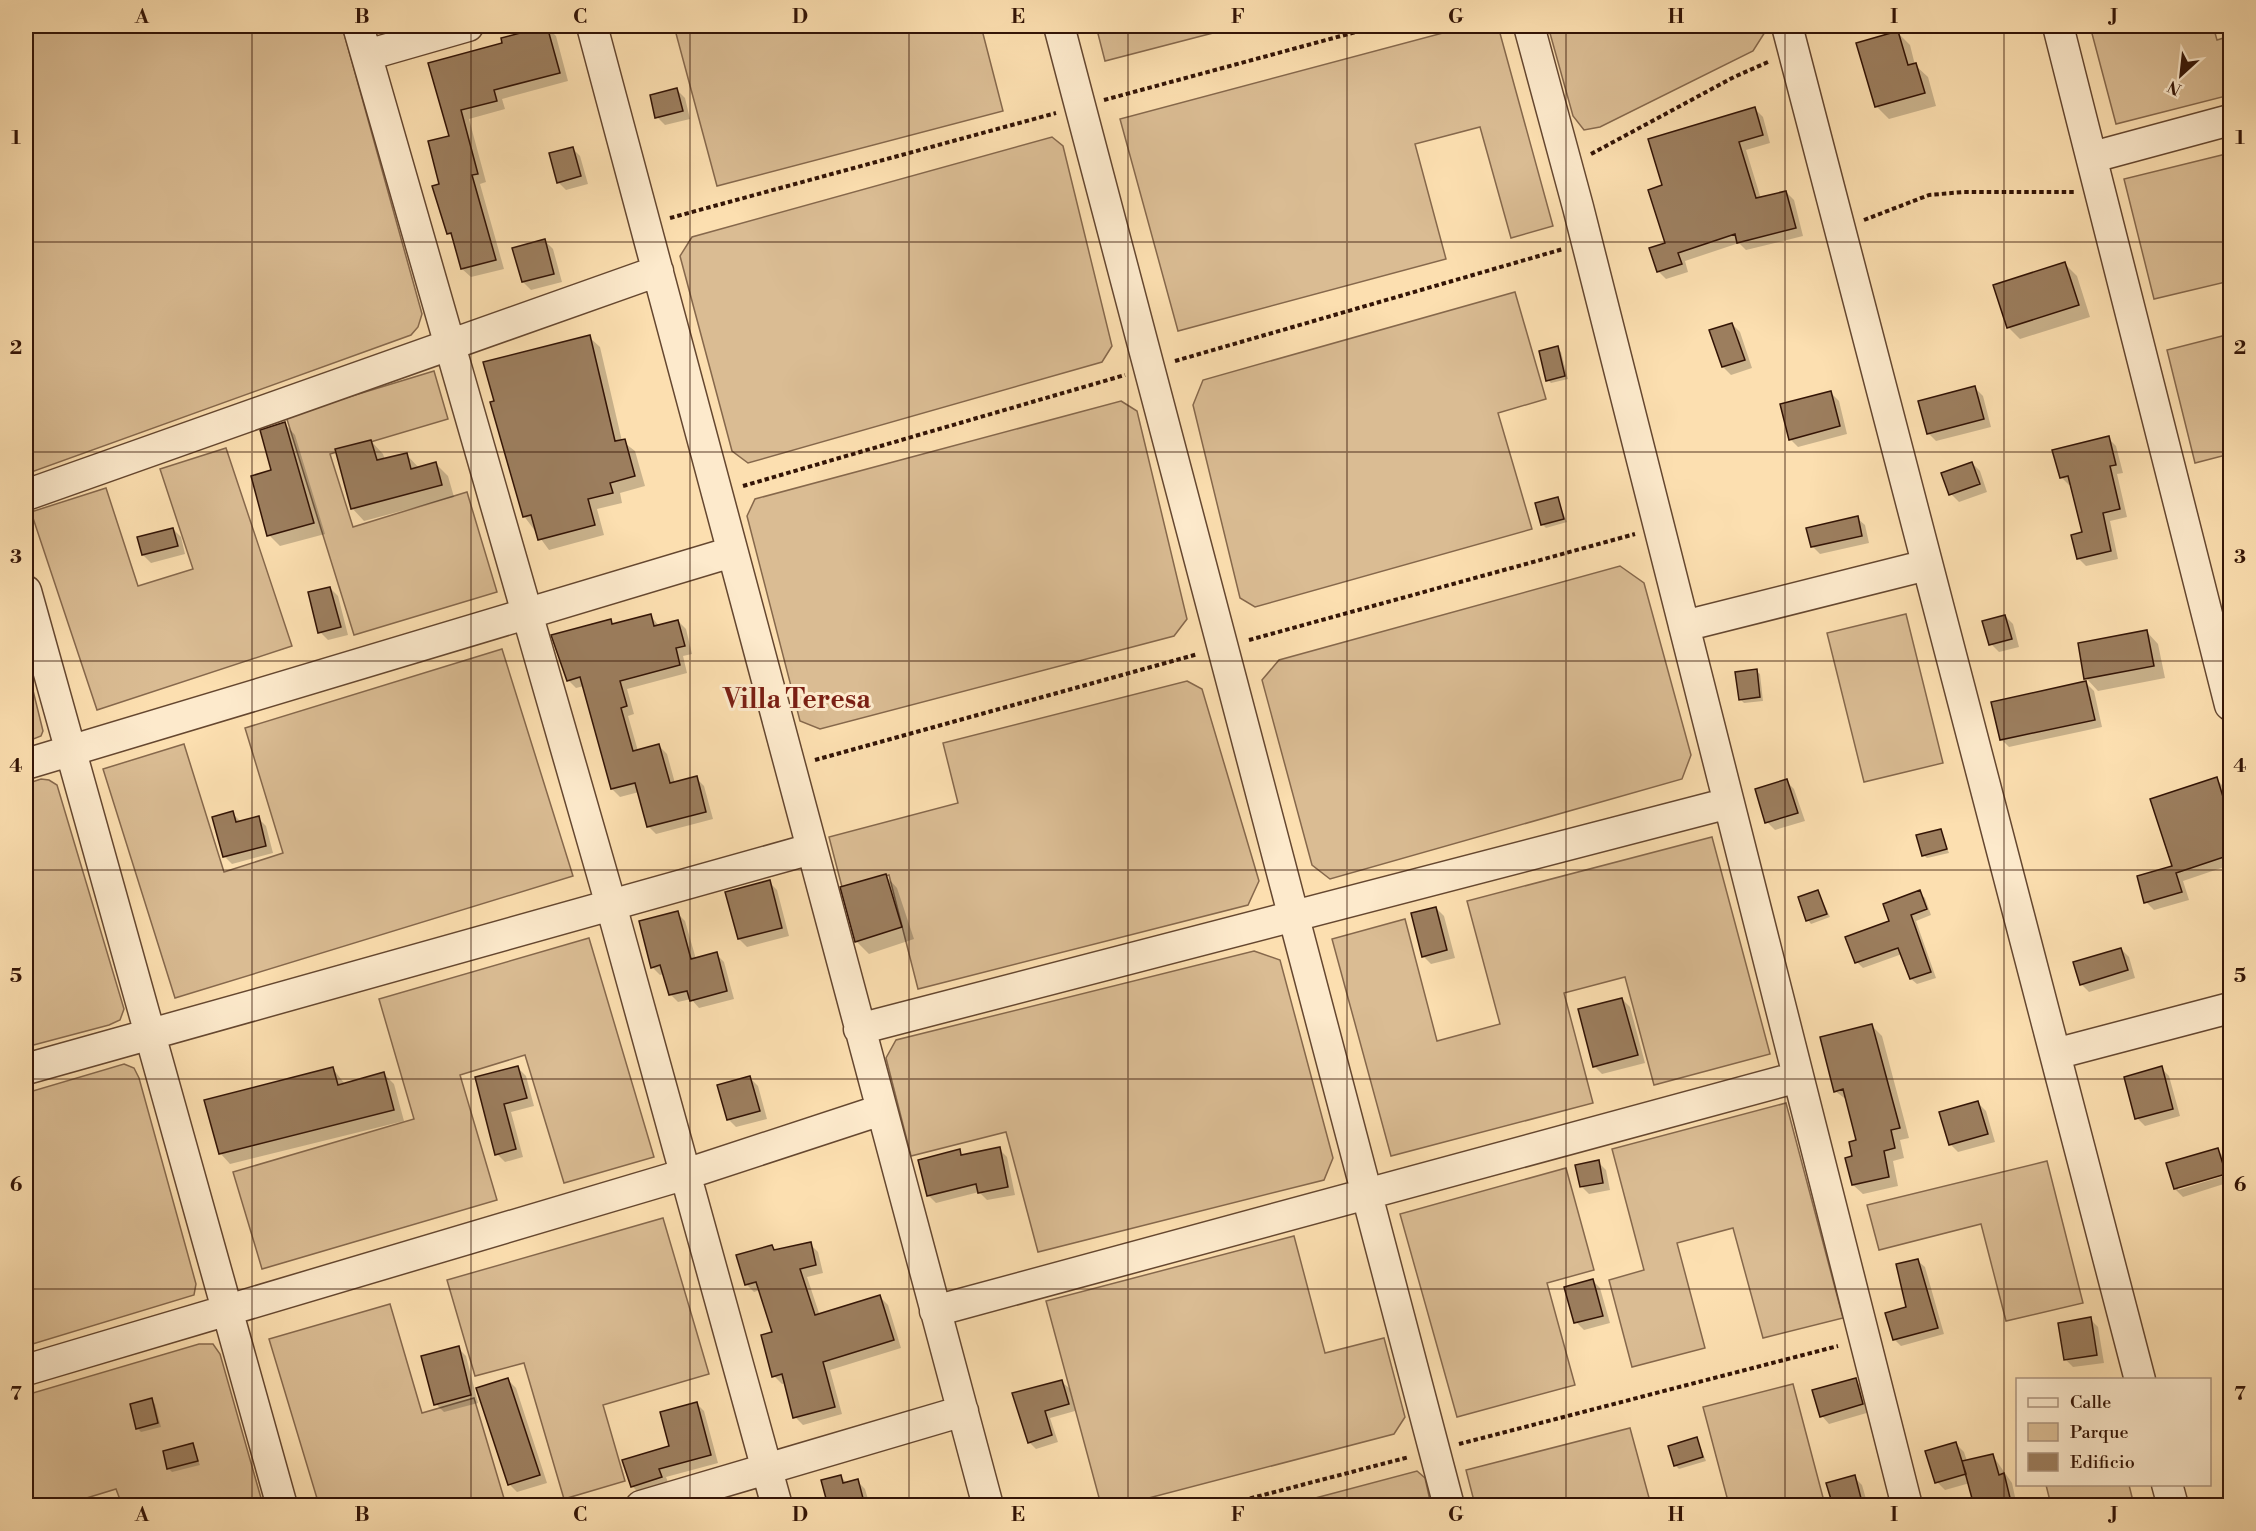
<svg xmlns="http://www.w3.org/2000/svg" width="2256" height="1531" viewBox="0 0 2256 1531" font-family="'Libre Bodoni',serif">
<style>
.green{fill:#dabc93;stroke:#86684c;stroke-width:1.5}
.shadow{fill:#0003}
.building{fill:#9c7e5e;stroke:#331406;stroke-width:1.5}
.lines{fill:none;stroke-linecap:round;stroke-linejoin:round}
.minor-casing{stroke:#654730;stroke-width:33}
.path{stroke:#331406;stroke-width:4;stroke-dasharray:4.5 3;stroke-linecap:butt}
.minor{stroke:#fdeacc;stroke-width:30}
.grid{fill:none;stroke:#331406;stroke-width:1.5;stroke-opacity:0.55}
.labels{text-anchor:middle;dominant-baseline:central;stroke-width:6;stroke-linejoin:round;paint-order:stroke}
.district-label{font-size:27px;font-weight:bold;fill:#7a1f14;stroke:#fdeacc}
.neatline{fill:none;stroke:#331406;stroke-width:2}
.grid-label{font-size:20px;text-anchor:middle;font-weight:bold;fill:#331406}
</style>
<rect width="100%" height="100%" fill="#fcdfb0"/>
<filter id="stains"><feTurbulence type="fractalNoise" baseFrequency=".00333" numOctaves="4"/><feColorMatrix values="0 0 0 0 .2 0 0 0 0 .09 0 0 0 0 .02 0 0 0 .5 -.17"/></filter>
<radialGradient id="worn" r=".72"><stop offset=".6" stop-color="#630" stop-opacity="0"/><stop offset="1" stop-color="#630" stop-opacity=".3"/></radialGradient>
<path class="green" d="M26,26H342L422,314L418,327L411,335L26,474Z
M674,26H981L1003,111L717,186Z
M1096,26H1240L1105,61Z
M1469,26H1498L1553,226L1511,238L1480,127L1415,144L1446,259L1178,331L1120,119Z
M1548,26H1764L1765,32L1753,51L1600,127L1584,130L1573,116Z
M2090,26H2213L2217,40L2230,36V95L2116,124Z
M1052,137L1063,146L1112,346L1102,362L748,463L732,451L680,256L692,237Z
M2230,153V281L2154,299L2124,179Z
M1515,292L1546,399L1498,413L1532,529L1255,607L1240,598L1193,405L1203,380Z
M2230,334V454L2195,463L2167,350Z
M434,371L448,419L330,454L353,527L467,492L497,592L354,635L286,416Z
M1121,401L1137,411L1187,619L1174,636L820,729L800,721L747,516L755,499Z
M226,448L292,646L97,710L31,512L106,488L138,586L193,569L160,469Z
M1620,566L1644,583L1691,755L1682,779L1330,879L1312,865L1262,680L1279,660Z
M1906,614L1943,763L1864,782L1827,633Z
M502,649L573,876L175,998L103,769L184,744L224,872L283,853L245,728Z
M26,662L43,731L41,736L26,742Z
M1187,681L1202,689L1259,881L1248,905L918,989L889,875L842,887L829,837L958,803L943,743Z
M41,779L49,780L57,785L124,1009L120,1020L109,1025L26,1047V784Z
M1712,837L1770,1054L1654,1085L1625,977L1564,993L1593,1103L1391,1156L1332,939L1405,919L1437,1041L1500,1024L1467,901Z
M589,938L654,1157L564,1183L525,1055L460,1075L497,1200L262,1269L233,1172L414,1119L379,999Z
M1254,951L1280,960L1333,1158L1324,1180L1038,1252L1006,1132L911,1156L886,1058L896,1040Z
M124,1064L134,1068L139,1078L196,1284L194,1295L26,1346V1093Z
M1786,1103L1843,1318L1763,1338L1733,1228L1677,1243L1705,1348L1632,1367L1609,1280L1644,1270L1612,1149Z
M2047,1161L2083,1303L2006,1321L1981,1224L1879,1250L1867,1205Z
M1566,1168L1594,1270L1547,1283L1575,1385L1457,1417L1400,1214Z
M663,1218L709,1374L603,1405L625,1481L564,1499L524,1363L475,1376L447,1280Z
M1294,1236L1325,1353L1384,1338L1405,1417L1394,1434L1122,1505H1101L1046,1301Z
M390,1304L422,1413L474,1398L506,1505H319L269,1339Z
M199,1344H213L220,1354L263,1505H122L116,1489L64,1505L26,1506V1395Z
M1793,1384L1825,1505H1729L1703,1407Z
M1630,1428L1651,1505H1475L1466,1470Z
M1417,1471L1425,1478L1431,1505H1289Z
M2046,1485H2129L2134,1505H2051Z"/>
<path class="shadow" d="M547,27L556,36L568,81L502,99L505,109L469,119L486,182L480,184L504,269L471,277L462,269L454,239L449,233L441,185L450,137L430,64L504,44Z
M1897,32L1910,45L1915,65L1928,77L1936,106L1889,119L1877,107L1858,44Z
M677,90L685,98L690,119L665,125L657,117Z
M1755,109L1763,117L1770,143L1746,150L1761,199L1786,192L1794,200L1803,236L1746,250L1739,243L1685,261L1688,272L1666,279L1658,271L1667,244L1664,186Z
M572,148L580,156L588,184L566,190L558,182Z
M545,241L553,249L562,282L531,290L523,282Z
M2065,264L2077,276L2090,317L2020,339L2008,327Z
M1732,324L1740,332L1752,368L1731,375L1723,367Z
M589,337L600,347L622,441L635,451L645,486L620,493L622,503L597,509L604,535L549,550L524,516Z
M1557,348L1561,352L1568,379L1551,383L1548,380Z
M1975,388L1983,396L1991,427L1936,441L1928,433Z
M1831,393L1839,401L1847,434L1798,447L1790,439Z
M284,423L295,435L325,534L280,546L269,535L272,471Z
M2108,438L2116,446L2123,473L2117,474L2127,517L2110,521L2118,559L2086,566L2078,558L2084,534L2072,485H2069L2061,477Z
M371,441L383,454L385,460L406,454L419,468L436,464L448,476L454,497L364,521L352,508Z
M1972,463L1980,471L1987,492L1959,502L1951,494L1943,474Z
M1557,498L1567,522L1546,528L1542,524Z
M1857,518L1865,525L1869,543L1820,554L1812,546Z
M173,529L181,537L185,554L151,563L143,555Z
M330,588L338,596L348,635L328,640L320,632Z
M650,615L659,626L678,621L686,629L692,654L683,656L687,673L627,689L634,714L628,716L638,751L659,746L667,754L675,783L696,778L704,786L713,819L656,834L648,826L639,792L620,797L612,789L584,686L576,688L568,680L610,620L614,625Z
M2005,616L2013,624L2019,647L1999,652L1991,644Z
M2146,631L2158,644L2165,678L2098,691L2086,678Z
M1756,671L1760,674L1763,701L1744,703L1740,699Z
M2086,683L2094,691L2102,727L2009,747L2001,739Z
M2216,779L2224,787L2230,805V865L2183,881L2189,900L2154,910L2146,902L2174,867Z
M1786,781L1794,789L1805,821L1775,830L1767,822Z
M232,813L240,821L258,818L266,826L273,853L232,864L224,856Z
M1940,830L1949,853L1927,858L1923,855Z
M885,875L897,888L914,939L869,954L856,941Z
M769,882L777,890L789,936L747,947L739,939Z
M1818,891L1830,917L1811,924L1808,920Z
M1919,892L1925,898L1931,915L1916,921L1936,978L1917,984L1911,979L1902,954L1863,968L1857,962Z
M1436,908L1444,916L1455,958L1431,964L1423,956Z
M677,913L685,921L696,959L716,954L724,962L734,999L699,1008L691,999L678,1002L670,994L664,974L660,975L652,967Z
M2121,949L2129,957L2135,978L2089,992L2081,984Z
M1622,999L1630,1007L1645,1063L1602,1074L1594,1066Z
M1872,1026L1882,1036L1909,1138L1900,1140L1904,1158L1893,1161L1898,1186L1863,1194L1853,1185L1858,1141L1847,1100L1835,1091Z
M518,1068L526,1076L534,1106L511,1112L523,1157L505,1162L497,1154L477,1078Z
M2161,1068L2169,1076L2180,1116L2145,1126L2137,1118Z
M333,1069L345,1084L384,1074L394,1084L404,1121L230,1164L220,1153Z
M750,1078L758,1086L767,1119L736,1127L728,1119Z
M1978,1103L1986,1111L1995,1142L1958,1152L1950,1144Z
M999,1149L1007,1157L1015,1195L987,1200L979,1192L936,1203L928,1195L959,1151L964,1156Z
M2217,1150L2225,1158L2229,1171L2178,1187V1190L2230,1174V1182L2183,1197L2175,1189Z
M1598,1162L1606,1170L1610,1190L1589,1194L1581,1186Z
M810,1244L818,1252L823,1273L807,1277L820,1316L880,1297L888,1305L901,1348L830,1370L842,1414L803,1425L795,1417L786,1383L782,1384L774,1376V1333L760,1290L754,1292L746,1284L772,1246L776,1251Z
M1918,1261L1925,1267L1944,1334L1901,1346L1894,1339L1908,1308Z
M1592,1280L1600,1288L1610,1323L1584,1330L1576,1322Z
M2090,1319L2098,1327L2104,1363L2073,1367L2065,1359Z
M458,1348L466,1356L478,1403L444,1412L436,1404Z
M508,1380L516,1388L547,1483L517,1492L509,1484Z
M1855,1380L1863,1388L1870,1412L1829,1424L1822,1416Z
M1062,1382L1069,1388L1075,1411L1050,1418L1058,1442L1036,1449L1029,1442L1014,1394Z
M152,1400L155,1404L161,1427L141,1432L137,1428Z
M696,1403L704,1411L718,1463L666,1477L669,1485L640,1494L632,1486L671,1447Z
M1697,1439L1706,1461L1679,1469L1675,1465Z
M1956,1444L1964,1452L1967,1461L1993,1456L2012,1483L2017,1506H1975L1970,1483L1945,1490L1937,1482Z
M192,1445L200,1465L172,1472L169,1469Z
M841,1477L847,1483L857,1481L865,1489L870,1506H829Z
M1854,1477L1862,1485L1868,1506H1834Z
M107,1502L110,1506H94Z"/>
<path class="building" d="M547,26L560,73L494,90L497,101L461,110L478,174L472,175L496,260L461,269L451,233L447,234L432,186L439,184L428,141L449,136L428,63L502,43L501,38Z
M1898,31L1908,65L1916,63L1925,93L1875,107L1856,43Z
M677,88L683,111L655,118L650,95Z
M1755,107L1763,135L1739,142L1756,198L1786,191L1796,228L1737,243L1735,234L1678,253L1682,264L1657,272L1649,248L1665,243L1648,190L1662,185L1648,139Z
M573,147L581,176L557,183L549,153Z
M545,239L554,274L522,282L512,248Z
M2065,262L2079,305L2007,328L1993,285Z
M1732,323L1745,360L1722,367L1709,330Z
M590,335L615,441L625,439L635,476L610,483L613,493L588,499L595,525L538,540L531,515L523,517L490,402L494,401L483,362Z
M1558,346L1565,376L1546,381L1539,351Z
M1975,386L1984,419L1927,434L1918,401Z
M1831,391L1840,426L1789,440L1780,404Z
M285,422L314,523L267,536L251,476L271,470L260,430Z
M2109,436L2116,465L2110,466L2120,509L2103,513L2111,551L2077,559L2071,535L2082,532L2068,476L2060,478L2052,450Z
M371,440L377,460L407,453L411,469L436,462L442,485L351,509L335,449Z
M1972,462L1980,484L1949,495L1941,473Z
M1558,497L1564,519L1541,525L1535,503Z
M1858,516L1862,536L1811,547L1806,528Z
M173,528L178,546L142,555L137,537Z
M330,587L341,627L318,633L308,592Z
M651,614L654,626L678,620L685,646L676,648L680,665L620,681L627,706L621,708L633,751L659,744L670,783L697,776L706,812L647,827L635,783L611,789L580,677L567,681L551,635L611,619L612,624Z
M2005,615L2012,639L1989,645L1982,621Z
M2147,630L2154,666L2084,679L2078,643Z
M1757,669L1760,697L1739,700L1735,672Z
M2086,681L2095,720L2000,740L1991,702Z
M2217,777L2230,820V855L2176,873L2182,892L2144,903L2137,876L2172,866L2150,799Z
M1787,779L1798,813L1765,823L1755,789Z
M233,811L236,822L259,816L266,846L223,857L212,817Z
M1941,829L1947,849L1922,856L1916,835Z
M886,874L902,927L855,942L840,887Z
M770,880L782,928L738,939L725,892Z
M1818,890L1827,914L1806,921L1798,897Z
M1920,890L1927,909L1911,915L1931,972L1910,979L1898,948L1855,963L1845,937L1889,921L1883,904Z
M1436,907L1447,950L1422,957L1411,913Z
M678,911L691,959L717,952L727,991L690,1001L687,991L669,995L660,965L651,968L639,921Z
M2121,948L2128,970L2080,985L2073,962Z
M1622,998L1638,1055L1593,1067L1578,1009Z
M1872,1024L1900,1128L1891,1130L1895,1148L1884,1151L1889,1177L1852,1185L1845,1158L1852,1156L1849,1142L1856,1140L1843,1089L1834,1092L1820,1037Z
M518,1066L527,1098L504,1104L516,1149L495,1155L475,1077Z
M2162,1066L2173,1109L2135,1119L2124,1077Z
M333,1067L338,1085L384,1072L394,1110L219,1154L204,1100Z
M750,1076L760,1111L727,1120L717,1085Z
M1978,1101L1988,1134L1949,1145L1939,1112Z
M1000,1147L1008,1187L978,1193L976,1184L927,1196L918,1160L960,1149L961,1155Z
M2218,1148L2226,1174L2174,1189L2166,1163Z
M1599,1160L1603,1183L1580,1187L1575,1165Z
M811,1242L816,1265L800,1269L815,1315L880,1295L894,1340L823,1362L835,1407L793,1418L782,1374L772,1377L761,1335L772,1332L756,1282L745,1285L736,1255L772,1245L774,1250Z
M1918,1259L1938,1328L1893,1340L1885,1313L1906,1307L1896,1264Z
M1593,1279L1603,1316L1574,1323L1564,1287Z
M2091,1317L2097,1355L2064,1360L2058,1323Z
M459,1346L471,1395L434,1405L421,1356Z
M508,1378L540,1475L508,1485L476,1388Z
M1856,1378L1863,1404L1820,1417L1812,1390Z
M1062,1380L1069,1404L1045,1411L1052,1435L1028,1443L1012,1393Z
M152,1398L158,1423L136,1429L130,1404Z
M697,1402L711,1455L659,1469L662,1477L631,1487L622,1460L669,1446L660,1412Z
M1697,1437L1703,1457L1674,1466L1668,1446Z
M1956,1442L1966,1474L1935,1483L1925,1451Z
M193,1443L198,1461L167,1469L163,1451Z
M1993,1454L1999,1475L2004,1473L2012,1506H1974L1962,1461Z
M841,1475L843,1483L858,1479L865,1506H828L821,1480Z
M1855,1475L1863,1506H1833L1826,1483Z"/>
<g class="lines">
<defs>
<path id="minor" d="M358,26L611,905L777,1506
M592,26L988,1506
M1059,26L1449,1506
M1529,26L1578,207L1907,1506
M1787,26L2140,1380
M2058,26L2230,705
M367,55L468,26
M2093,157L2230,120
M26,495L658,271
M26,591L282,1506
M1684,626L1927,565
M26,764L732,552
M859,1029L1729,803
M2055,1054L2230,1008
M26,1069L811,849
M935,1311L1798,1077
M26,1370L686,1174L881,1110
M2167,1484L2173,1506
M641,1506L963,1411"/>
</defs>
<use href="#minor" class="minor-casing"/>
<path class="path" d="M1104,100L1378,26
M1591,154L1734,77L1768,62
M670,218L1056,113
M1864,220L1929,195L1963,192H2074
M1175,361L1563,249
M743,486L1125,375
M1249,640L1635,534
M815,760L1198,654
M1459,1444L1838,1346
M1221,1506L1409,1457"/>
<use href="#minor" class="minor"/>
</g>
<path class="grid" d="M252,26V1506M471,26V1506M690,26V1506M909,26V1506M1128,26V1506M1347,26V1506M1566,26V1506M1785,26V1506M2004,26V1506M26,242H2230M26,452H2230M26,661H2230M26,870H2230M26,1079H2230M26,1289H2230"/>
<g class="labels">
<g class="district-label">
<text x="797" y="700">Villa Teresa</text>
</g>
</g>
<rect width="2256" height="1531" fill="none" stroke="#fcdfb0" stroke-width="66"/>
<rect x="2016" y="1378" width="195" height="108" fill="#fdeacc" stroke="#ac947d" stroke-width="1.5"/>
<rect x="2028" y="1398" width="30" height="9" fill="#fdeacc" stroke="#ac947d" stroke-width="1.5"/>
<text x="2070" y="1408" font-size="18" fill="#331406">Calle</text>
<rect x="2028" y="1423" width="30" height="18" fill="#dabc93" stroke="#ac947d" stroke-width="1.5"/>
<text x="2070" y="1438" font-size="18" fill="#331406">Parque</text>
<rect x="2028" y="1453" width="30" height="18" fill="#9c7e5e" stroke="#ac947d" stroke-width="1.5"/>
<text x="2070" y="1468" font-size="18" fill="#331406">Edificio</text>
<g transform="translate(2181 75) rotate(207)" stroke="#fdeacc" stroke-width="4.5" paint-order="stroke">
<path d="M0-4.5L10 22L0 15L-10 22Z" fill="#331406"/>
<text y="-9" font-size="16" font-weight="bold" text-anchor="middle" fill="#331406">N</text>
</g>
<rect x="33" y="33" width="2190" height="1465" class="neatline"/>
<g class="grid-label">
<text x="142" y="23">A</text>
<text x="362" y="23">B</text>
<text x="580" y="23">C</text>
<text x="800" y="23">D</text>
<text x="1018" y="23">E</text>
<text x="1238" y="23">F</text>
<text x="1456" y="23">G</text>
<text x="1676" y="23">H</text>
<text x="1894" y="23">I</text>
<text x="2114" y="23">J</text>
<text x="16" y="144">1</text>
<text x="2240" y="144">1</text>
<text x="16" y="354">2</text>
<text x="2240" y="354">2</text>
<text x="16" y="563">3</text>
<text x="2240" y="563">3</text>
<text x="16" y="772">4</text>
<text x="2240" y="772">4</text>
<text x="16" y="982">5</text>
<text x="2240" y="982">5</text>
<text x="16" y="1191">6</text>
<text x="2240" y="1191">6</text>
<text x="16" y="1400">7</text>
<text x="2240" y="1400">7</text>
<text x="142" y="1521">A</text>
<text x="362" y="1521">B</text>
<text x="580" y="1521">C</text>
<text x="800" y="1521">D</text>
<text x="1018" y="1521">E</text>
<text x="1238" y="1521">F</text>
<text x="1456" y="1521">G</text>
<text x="1676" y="1521">H</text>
<text x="1894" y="1521">I</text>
<text x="2114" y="1521">J</text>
</g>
<rect width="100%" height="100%" filter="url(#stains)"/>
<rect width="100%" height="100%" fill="url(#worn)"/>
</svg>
